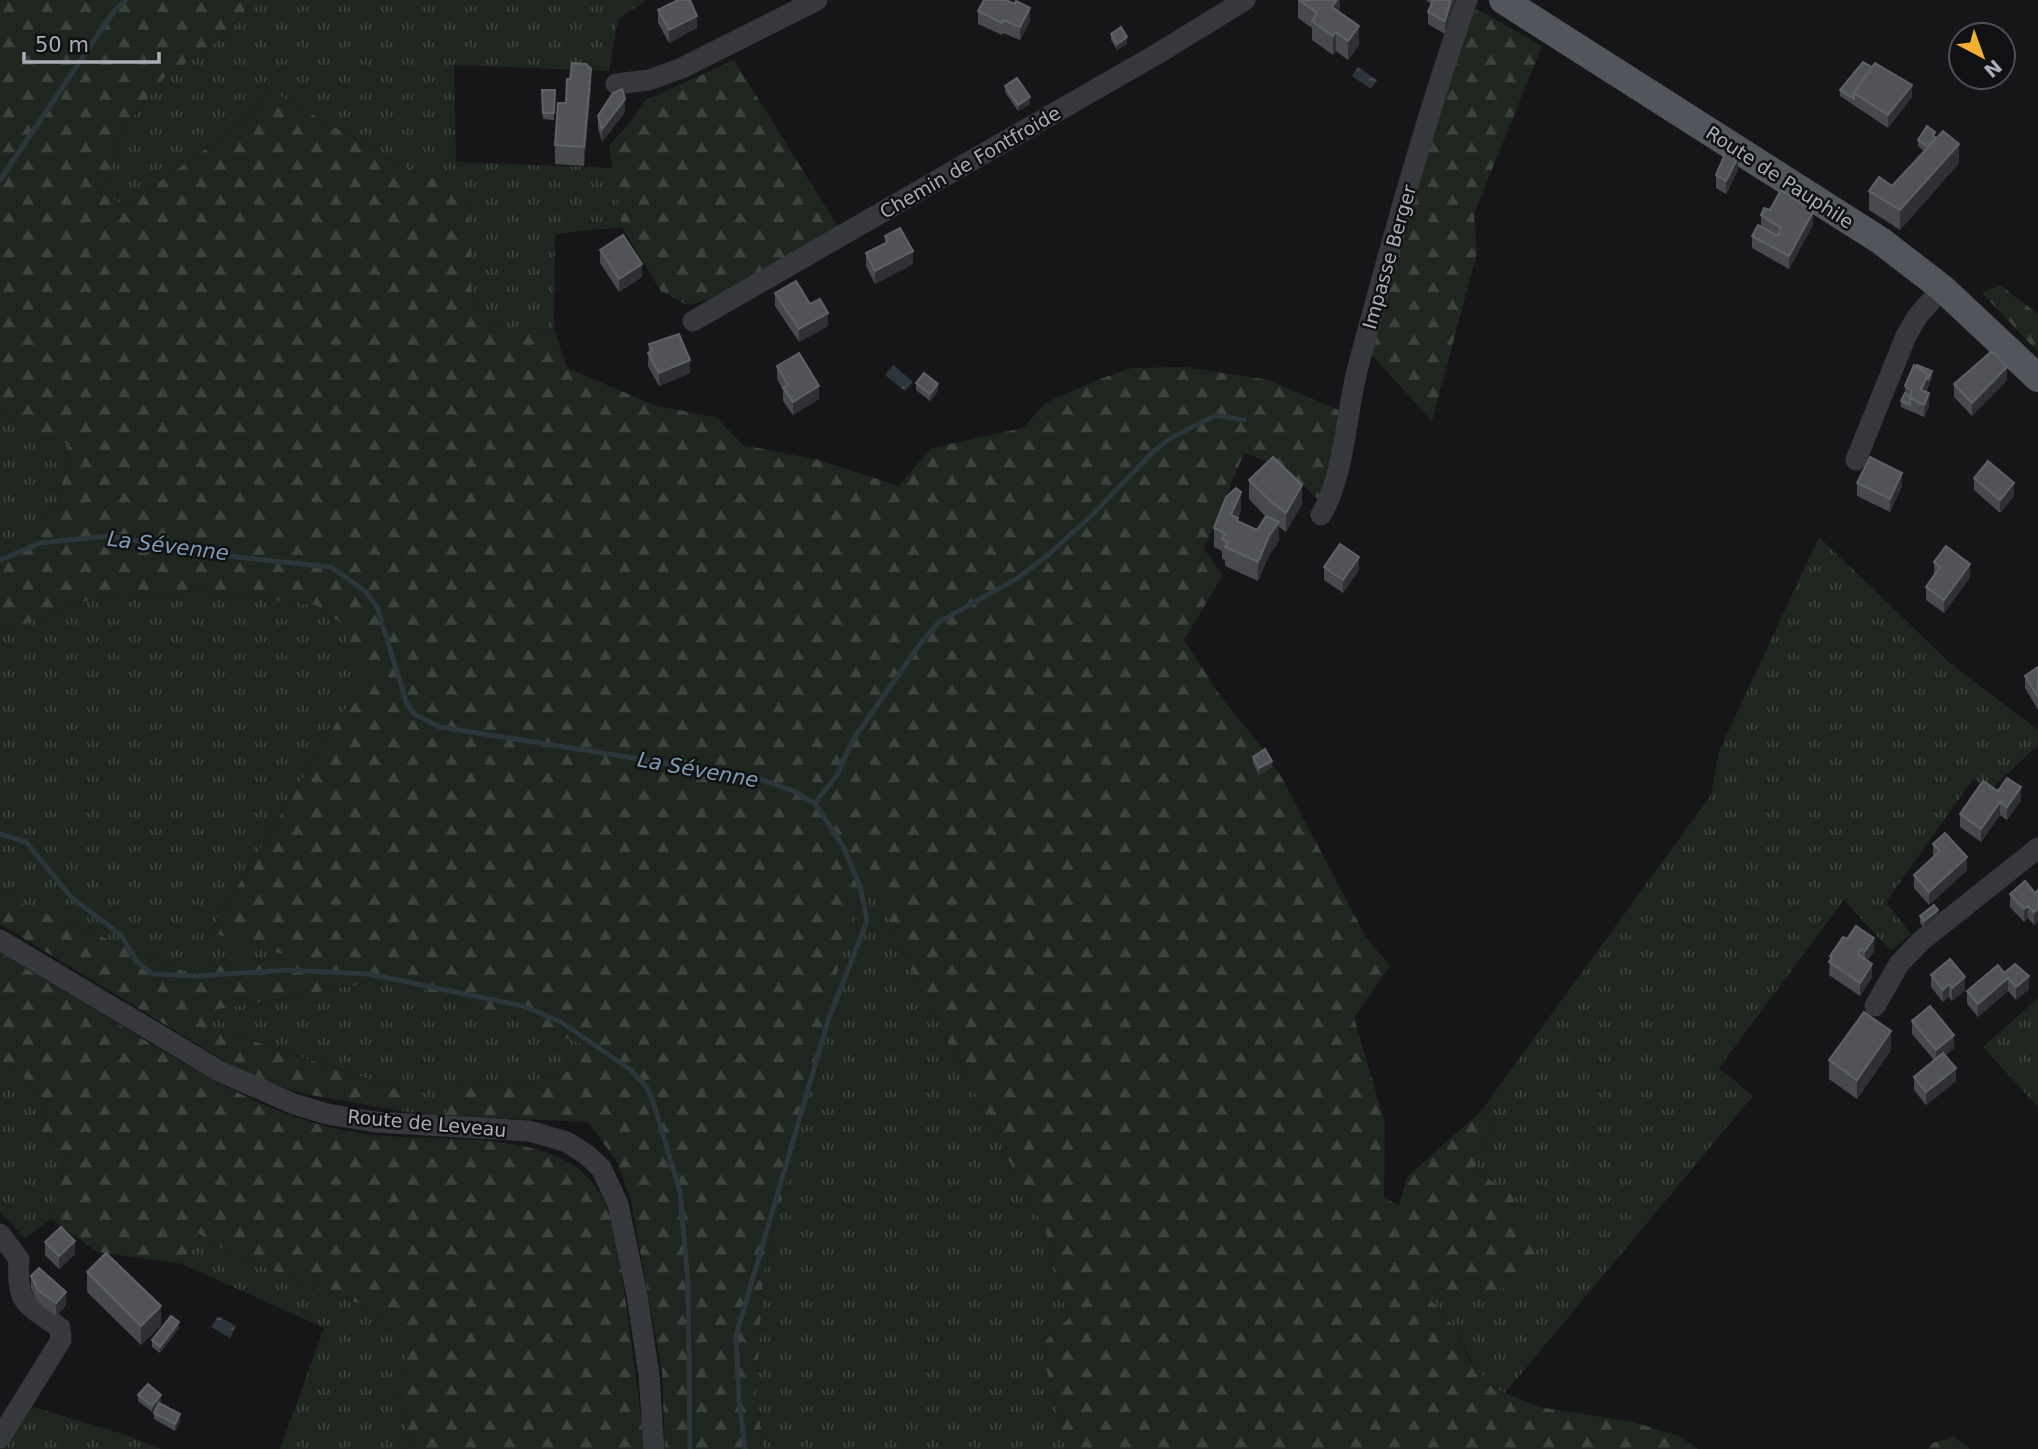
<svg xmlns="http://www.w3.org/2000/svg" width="2038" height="1449" viewBox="0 0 2038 1449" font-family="'DejaVu Sans',sans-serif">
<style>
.grass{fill:url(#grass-tufts)}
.forest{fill:url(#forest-firs)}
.water{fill:url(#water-ripples)}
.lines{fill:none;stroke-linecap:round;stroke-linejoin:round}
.stream{stroke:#2c353c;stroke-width:5}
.minor{stroke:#37383d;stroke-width:21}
.major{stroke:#53555c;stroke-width:28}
.wall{fill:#47494d}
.shaded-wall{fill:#2f3033}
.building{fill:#525359;stroke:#5f6168;stroke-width:2}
.labels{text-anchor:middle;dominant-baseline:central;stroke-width:5;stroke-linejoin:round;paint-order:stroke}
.street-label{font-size:19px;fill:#a8adb8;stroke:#111113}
.water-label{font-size:21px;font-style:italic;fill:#7f9bb3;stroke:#111113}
</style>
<defs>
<pattern id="grass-tufts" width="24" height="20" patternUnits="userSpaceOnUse" patternTransform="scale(1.75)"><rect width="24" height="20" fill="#1e261f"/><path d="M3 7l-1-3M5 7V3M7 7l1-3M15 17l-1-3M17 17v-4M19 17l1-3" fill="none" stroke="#3c433d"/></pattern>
<pattern id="forest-firs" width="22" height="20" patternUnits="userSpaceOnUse" patternTransform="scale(1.75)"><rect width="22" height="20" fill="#1e261f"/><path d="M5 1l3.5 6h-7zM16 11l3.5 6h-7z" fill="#3c433d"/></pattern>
<pattern id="water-ripples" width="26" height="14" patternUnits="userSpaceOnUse" patternTransform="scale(1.75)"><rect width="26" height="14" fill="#2c353c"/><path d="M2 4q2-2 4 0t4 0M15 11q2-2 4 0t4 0" fill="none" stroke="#485056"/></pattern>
</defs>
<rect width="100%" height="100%" fill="#161618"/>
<path class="grass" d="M254,0H647L618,19L609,71L454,65L456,162L613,168L622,227L555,234L554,329L479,327L471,287V227L463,192L400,164L272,92L237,127L125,206L100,192L122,131L164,78L226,35Z
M0,412L69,444L58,507L40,519L36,542L0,560Z
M1819,537L1949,662L2038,730V745L1991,789L1973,779L1886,902L1911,934L1891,951L1844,900L1719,1068L1753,1096L1505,1393C1478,1382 1469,1354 1456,1330C1449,1319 1439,1309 1431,1300L1442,1289L1466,1295L1511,1194L1474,1169L1492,1126L1481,1111L1711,795L1719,751Z
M201,591L315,605L347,627L368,671L210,931L291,956L184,971L26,905L0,886V633L86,601Z
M863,865L922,992L1045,1230L1070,1317L1046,1340L1044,1359L1067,1449H764L756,1397L763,1276Z
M378,974L584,1044L575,1070L534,1080L453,1087L446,1116L400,1111V1089L208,1026V1011L362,984Z
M2038,998V1107L1983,1047Z
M0,1062H11L46,1105L42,1133L65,1155L51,1219L25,1239L0,1212Z
M198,1233L231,1254L360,1304L410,1334L406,1370L391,1385L410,1442L407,1449H280L324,1328L182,1264Z
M30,1406L126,1435L162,1449H0Z"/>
<path class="forest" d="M0,0H254L226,35L164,78L122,131L100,192L125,206L237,127L272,92L400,164L463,191L471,227V287L479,327L554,329L567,368L654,405L717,418L743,445L818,460L899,486L931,448L1023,428L1045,403L1100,379L1132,368L1185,367L1269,380L1339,410L1329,480L1320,501C1297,477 1276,463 1244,453L1204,549L1223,575L1184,640L1221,697L1260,745L1282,778L1366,937L1390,966L1354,1018L1385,1123L1384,1198L1399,1205L1407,1177L1481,1111L1492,1126L1474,1169L1511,1194L1538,1257L1514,1286L1466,1295L1442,1289L1431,1300L1455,1328L1469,1359L1493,1388L1539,1407L1633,1422L1679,1436L1698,1449H1067L1044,1360L1046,1340L1070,1317L1045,1230L922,992L863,866L763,1276L756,1397L764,1449H665L662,1372L631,1201L618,1163L588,1122L446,1116L452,1087L534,1080L575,1070L583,1044L378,974L362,984L208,1011V1026L401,1090L400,1111L300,1093L246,1074L0,924V886L26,905L184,971L289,956L210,932L367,672L345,654L347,627L315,605L201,591L86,601L0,633V560L35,542L40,519L58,507L69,445L0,412Z
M1477,9L1542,46L1474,214L1477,253L1432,421L1369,352L1469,18Z
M734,60L840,230L716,298L687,305L661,291L622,227L609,146L633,119L644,101Z
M2000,285L2038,314V352L1982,293Z
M0,953C47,981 94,1009 141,1038C212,1080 275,1119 358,1133C426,1144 545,1126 591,1181C617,1211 618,1254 624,1291C632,1344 639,1396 644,1449H407L410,1441L391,1385L406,1370L409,1334L360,1304L231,1254L198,1233L182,1264L97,1252L51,1219L65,1155L42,1133L46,1105L11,1062H0Z
M1953,1436L1970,1449H1928L1933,1443Z"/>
<path class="water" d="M1358,67L1377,80L1371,89L1352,76Z
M893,365L913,382L905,391L885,375Z
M218,1316L236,1326L230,1338L211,1327Z"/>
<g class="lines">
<path class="stream" d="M0,180L114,11L126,0
M0,560L40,543L109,536L236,557L331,567L365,591L377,607L407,704L414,714L440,727L758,778L793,791L815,803L844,848L861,889L867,921L828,1021L736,1336L739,1400L745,1449
M815,803L837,775L852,741L920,644L939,622L1018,578L1049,554L1091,516L1155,450L1171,438L1216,415L1244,420
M0,834L26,842L71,897L121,935L137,962L153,974L197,976L286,970L368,974L523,1006L561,1022L631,1070L647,1088L653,1101L680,1192L688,1284L690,1449"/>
<path class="minor" d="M616,84L649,80L682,68L817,0
M693,321L1157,54L1245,0
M1856,460L1906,336L1917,317L1942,288
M1321,515C1346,471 1345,416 1358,367C1391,244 1425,120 1467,0
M0,940L219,1071L294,1104L327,1114L376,1122L529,1131L567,1142L587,1155L601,1168L618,1204L637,1295L649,1375L654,1449
M1875,1006L1899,964L1921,941L2038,848
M0,1234L19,1259C16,1305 26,1303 60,1328L61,1340L0,1438"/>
<path class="major" d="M1503,0L1881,241L1942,288L2038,378"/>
</g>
<path class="wall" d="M1298,0H1340V13L1359,45L1348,60L1336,51L1333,55L1312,40V28L1298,18Z
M1426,0H1455L1445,34L1428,24V12L1431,4Z
M658,10L697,28L669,43L658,23Z
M978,11L1030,21L1020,40L1003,33L1002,35L978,24Z
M1111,34L1127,44L1117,50L1111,40Z
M570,79L591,88L584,166L555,164V145L566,103Z
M1005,86L1030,104L1018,111L1005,92Z
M542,90H555L554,120L543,119Z
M1840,90L1912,97L1888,128L1840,96Z
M625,112L602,142L598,128V116Z
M1935,138L1959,163L1900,230L1869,210V191L1892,186L1924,151L1918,146V140Z
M1738,170L1726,194L1716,188V175Z
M1770,210L1813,225L1789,269L1752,248V236L1761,227V215Z
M885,236L913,264L875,284L866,266V253L885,243Z
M600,250L642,277L619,292L600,263Z
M775,293L810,304L828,326L799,342L775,306Z
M649,344L690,373L659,386L648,366Z
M777,366L819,399L793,415L783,401V390L777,379Z
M1932,377L1926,392L1929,406L1924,417L1901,407V401L1905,393V386Z
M2007,380L1972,416L1954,397V384Z
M916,383L938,391L930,401L916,390Z
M1974,478L2014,496L2000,513L1974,490Z
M1249,480L1302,504L1286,532L1279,527V541L1269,555L1258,581L1225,566V560L1222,559V551L1214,547V528L1241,511L1238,518V521L1257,530L1266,517L1249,499Z
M1857,483L1902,486L1890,512L1857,496Z
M1934,562L1970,577L1944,613L1926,600V587L1934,575Z
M1324,567L1359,570L1343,593L1324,580Z
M2038,667V710L2025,688V676Z
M1253,757L1272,767L1259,775L1253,763Z
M1998,791L2021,800L2007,820L2000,815L1981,842L1960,827V814Z
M1933,844L1967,870L1929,905L1914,888V875L1933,857Z
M2038,890V921L2034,925L2028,918L2024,922L2010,907V894L2035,893Z
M1920,916L1938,917L1924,928L1920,923Z
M1847,939L1874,951L1867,961L1872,977L1860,996L1829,975L1830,956Z
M2004,973L2029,989L2016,1000L2008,991L1978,1017L1967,1004V991Z
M1931,975L1965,990L1952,1001L1949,997L1943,1002L1931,987Z
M1912,1021L1954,1048L1945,1055L1956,1081L1926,1105L1914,1090V1077L1934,1060L1912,1034Z
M1891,1050L1857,1099L1829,1079V1060Z
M45,1242L75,1254L59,1269L45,1255Z
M87,1272L161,1325L141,1345L87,1292Z
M31,1276L66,1305L56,1316L38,1303L31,1288Z
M179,1328L160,1353L152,1347V1340Z
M138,1395L161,1401L159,1403L180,1421L175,1431L154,1419V1413L158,1404L152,1412L138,1401Z"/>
<path class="shaded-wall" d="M1337,0H1340V15L1332,7Z
M1451,0H1455L1445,34V21Z
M1030,8V21L1020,40V27Z
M697,16V28L669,43V30Z
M1359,26V45L1348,60V41Z
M1336,32V51L1333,55V36Z
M1127,37V44L1117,50V44Z
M591,69V88L584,166V147Z
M1912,85V97L1888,128V115Z
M1030,97V104L1018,111V105Z
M625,99V112L602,142V129Z
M1959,144V163L1900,230V210Z
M1738,157V170L1726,194V181Z
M1813,212V225L1789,269V256Z
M913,251V264L875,284V271Z
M642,264V277L619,292V279Z
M828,313V326L799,342V329Z
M690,360V373L659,386V373Z
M2007,367V380L1972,416V403Z
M1932,371V377L1921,403V390L1928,374Z
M938,384V391L930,401V394Z
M819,386V399L793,415V402Z
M1929,393V406L1924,417V405Z
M1902,473V486L1890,512V499Z
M2014,483V496L2000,513V500Z
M1302,485V504L1286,532V513Z
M1241,492V511L1231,535V515Z
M1279,522V541L1269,555L1258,581V562L1269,536Z
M1359,557V570L1343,593V580Z
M1970,564V577L1944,613V600Z
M1272,761V767L1259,775V768Z
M2021,787V800L2007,820V807Z
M2000,802V815L1981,842V829Z
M1967,857V870L1929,905V892Z
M2028,906V918L2024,922V909Z
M2038,909V921L2034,925V912Z
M1938,910V917L1924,928V921Z
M1874,938V951L1865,964V951Z
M1872,964V977L1860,996V983Z
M2029,976V989L2016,1000V987Z
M1965,977V990L1952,1001V988Z
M2008,978V991L1978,1017V1004Z
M1949,984V997L1943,1002V990Z
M1891,1031V1050L1857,1099V1080Z
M1954,1035V1048L1936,1063V1050Z
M1956,1068V1081L1926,1105V1092Z
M75,1241V1254L59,1269V1256Z
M66,1292V1305L56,1316V1303Z
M161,1306V1325L141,1345V1326Z
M179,1322V1328L160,1353V1347Z
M161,1395V1401L152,1412V1406Z
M180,1414V1421L175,1431V1424Z"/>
<path class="building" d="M678,0H690L697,16L669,30L658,10Z
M984,0H1006L1015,4L1016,1L1030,8L1020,27L1003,20L1002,23L978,11Z
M1299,0H1337L1332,7L1359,26L1348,41L1336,32L1333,36L1312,21L1317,13Z
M1433,0H1451L1445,21L1428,12Z
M1121,27L1127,37L1117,44L1111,34Z
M1863,62L1872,67L1854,93V99L1840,90Z
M572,63L586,64L591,69L584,147L555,145L558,103H566L567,79H570Z
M1875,63L1912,85L1888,115L1854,93Z
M1017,78L1030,97L1018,105L1005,86Z
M622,89L625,99L602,129L598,116L613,93Z
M542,90H555L554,113H543Z
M1927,126L1935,132L1933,136L1936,138L1928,147L1918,140Z
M1943,131L1959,144L1900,210L1869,191L1879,177L1892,186Z
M1727,149L1738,157L1726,181L1716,175Z
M1781,190L1813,212L1789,256L1752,236L1758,225L1778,236L1781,228L1761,215L1764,208L1770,210Z
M900,228L913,251L875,271L866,253L888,242L885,236Z
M623,235L642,264L619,279L600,250Z
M796,281L810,304L820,299L828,313L799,329L775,293Z
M679,334L690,360L659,373L648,353L652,351L649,344Z
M1992,351L2007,367L1972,403L1954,384Z
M799,353L819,386L793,402L783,388L788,385L777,366Z
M1914,365L1928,374L1921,390L1929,393L1924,405L1910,398L1912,391L1905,386Z
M1917,365L1932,371L1928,380V374L1916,367Z
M924,373L938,384L930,394L916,383Z
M1905,393L1910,396V405L1901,401Z
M1273,457L1302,485L1286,513L1271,502L1249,480Z
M1870,457L1902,473L1890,499L1857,483Z
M1988,461L2014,483L2000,500L1974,478Z
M1236,488L1241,492L1231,515L1238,518L1237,521L1257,530L1266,516L1279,522L1269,536L1258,562L1225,547L1228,542L1222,539L1225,533L1214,528L1226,497Z
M1340,544L1359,557L1343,580L1324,567Z
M1946,546L1970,564L1944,600L1926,587L1940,567L1934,562Z
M2038,667V697L2025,676Z
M1265,749L1272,761L1259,768L1253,757Z
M2007,778L2021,787L2007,807L2000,802L1981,829L1960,814L1983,781L1998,791Z
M1945,833L1967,857L1929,892L1914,875L1940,851L1933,844Z
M2025,881L2035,893L2038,890V909L2034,912L2028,906L2024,909L2010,894Z
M1934,905L1938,910L1924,921L1920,916Z
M1856,926L1874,938L1865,951L1862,949L1858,954L1872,964L1860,983L1829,962L1832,957L1830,956L1843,937L1847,939Z
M1950,959L1965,977L1952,988L1949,984L1943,990L1931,975Z
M2015,964L2029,976L2016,987L2008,978L1978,1004L1967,991L1998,965L2004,973Z
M1930,1006L1954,1035L1936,1050L1912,1021Z
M1864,1012L1891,1031L1857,1080L1829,1060Z
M1943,1053L1956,1068L1926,1092L1914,1077Z
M61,1227L75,1241L59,1256L45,1242Z
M106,1253L161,1306L141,1326L87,1272Z
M39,1268L66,1292L56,1303L38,1290L31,1276Z
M171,1316L179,1322L160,1347L152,1340Z
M148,1384L161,1395L152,1406L138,1395Z
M159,1403L180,1414L175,1424L154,1413Z"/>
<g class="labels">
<g class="street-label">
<text transform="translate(970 162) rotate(-30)">Chemin de Fontfroide</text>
<text transform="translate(1780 177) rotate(33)">Route de Pauphile</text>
<text transform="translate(1389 257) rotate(-74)">Impasse Berger</text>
<text transform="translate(427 1123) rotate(5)">Route de Leveau</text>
</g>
<g class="water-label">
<text transform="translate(168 546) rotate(7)">La Sévenne</text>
<text transform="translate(698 770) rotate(10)">La Sévenne</text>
</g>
</g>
<g transform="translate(1982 56) rotate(139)"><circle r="33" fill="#111113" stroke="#4d4f55" stroke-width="2"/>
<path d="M0-5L12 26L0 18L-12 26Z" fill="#f2b134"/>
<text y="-10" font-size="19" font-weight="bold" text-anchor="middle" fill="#a8adb8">N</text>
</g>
<path d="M24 52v10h135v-10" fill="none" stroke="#a8adb8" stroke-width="3.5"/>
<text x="35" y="52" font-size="21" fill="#a8adb8" stroke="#111113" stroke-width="5" paint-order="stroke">50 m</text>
</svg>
